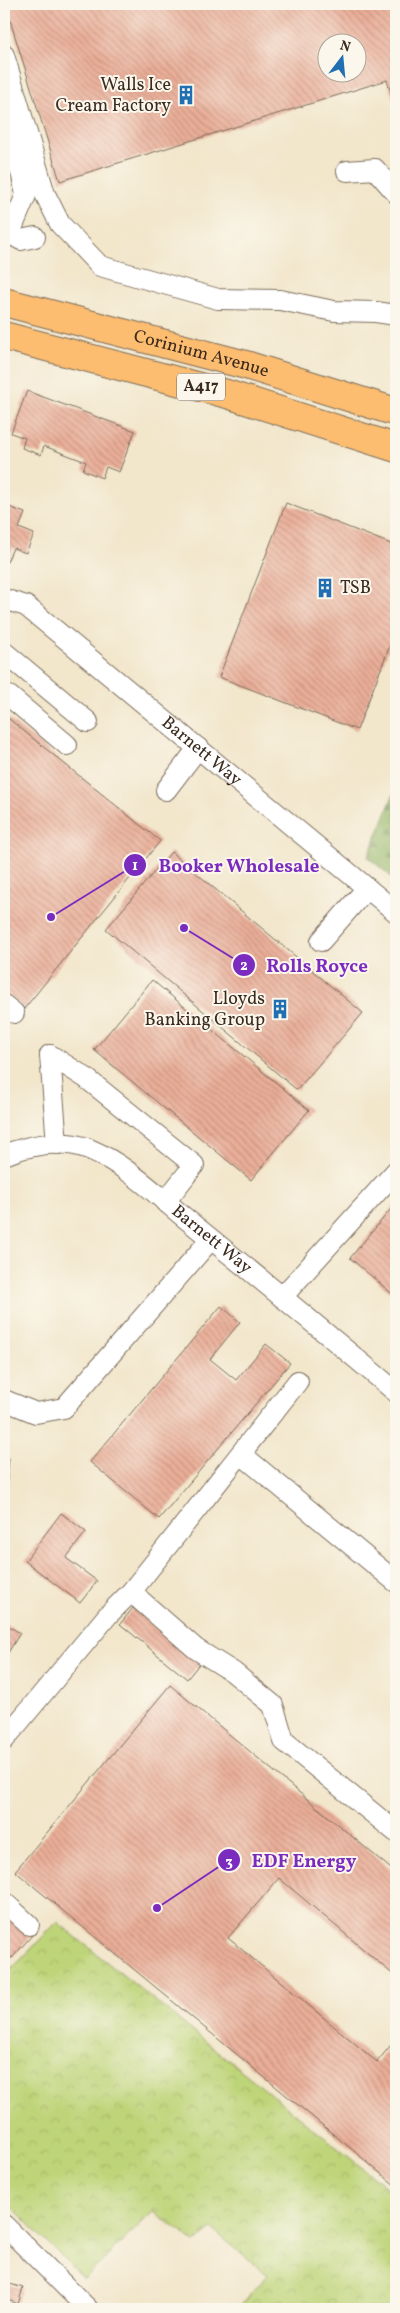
<svg xmlns="http://www.w3.org/2000/svg" width="400" height="2313" viewBox="0 0 400 2313" font-family="Vollkorn,serif">
<style>
.forest{fill:url(#forest-firs);stroke:#687043}
.park{fill:url(#park-crowns);stroke:#7c7f4b}
.building{fill:url(#building-back-hatch);fill-rule:evenodd}
.lines{fill:none;stroke-linecap:round;stroke-linejoin:round}
.minor-casing{stroke:#7b6c5b;stroke-width:22}
.highway-casing{stroke:#7b6c5b;stroke-width:30}
.minor{stroke:#fff;stroke-width:20}
.highway{stroke:#fcbd6f;stroke-width:28}
.labels{text-anchor:middle;dominant-baseline:central;stroke-width:4;stroke-linejoin:round;paint-order:stroke}
.shield{fill:#fbf7ec;stroke:#75685c;stroke-width:1}
.shield-label{font-size:16px;font-weight:bold;fill:#3b2a1e}
.poi-label{font-size:18px;fill:#3b2a1e;stroke:#fbf7ec;text-anchor:end}
.street-label{font-size:18px;fill:#3b2a1e;stroke:#fbf7ec}
.leader{fill:none;stroke:#7b2cbf;stroke-width:2}
.callout-dot{fill:#7b2cbf;stroke:#fbf7ec;stroke-width:2}
.mark-label{font-size:15px;text-anchor:middle;font-weight:bold;fill:#fff}
.callout-label{font-size:19px;text-anchor:middle;font-weight:bold;fill:#7b2cbf;stroke:#fbf7ec;stroke-width:4;stroke-linejoin:round;paint-order:stroke}
</style>
<defs>
<pattern id="forest-firs" width="22" height="20" patternUnits="userSpaceOnUse" patternTransform="scale(1.25)"><rect width="22" height="20" fill="#96b668"/><path d="M5 1l3.5 6h-7zM16 11l3.5 6h-7z" fill="#7c9455"/></pattern>
<pattern id="park-crowns" width="20" height="18" patternUnits="userSpaceOnUse" patternTransform="scale(1.25)"><rect width="20" height="18" fill="#bed478"/><path d="M2 6a3 3 0 1 1 6 0M12 15a3 3 0 1 1 6 0" fill="none" stroke="#a4b667"/></pattern>
<pattern id="building-back-hatch" width="6" height="6" patternUnits="userSpaceOnUse" patternTransform="scale(1.25)"><rect width="6" height="6" fill="#ebaf99"/><path d="M-1 5l2 2M0 0l6 6M5-1l2 2" fill="none" stroke="#c08f7c"/></pattern>
</defs>
<rect width="100%" height="100%" fill="#fbf7ec"/>
<filter id="ink" filterUnits="userSpaceOnUse"><feTurbulence type="fractalNoise" baseFrequency=".02" numOctaves="2"/><feDisplacementMap in="SourceGraphic" scale="10" xChannelSelector="R" yChannelSelector="G"/><feConvolveMatrix kernelMatrix="1 2 1 2 8 2 1 2 1" color-interpolation-filters="sRGB"/></filter>
<filter id="wash" filterUnits="userSpaceOnUse"><feTurbulence type="fractalNoise" baseFrequency=".0096" numOctaves="4" result="noise"/><feDisplacementMap in="SourceGraphic" scale="20" xChannelSelector="R" yChannelSelector="G"/><feGaussianBlur stdDeviation="1.12" result="paint"/><feColorMatrix in="noise" values="0 0 0 0 0 0 0 0 0 0 0 0 0 0 0 0 0 1.4 0 .05"/><feComposite in="paint" operator="in"/></filter>
<g filter="url(#wash)">
<rect width="100%" height="100%" fill="#f2e6cb"/>
<path class="forest" d="M396,788V881L368,857Z"/>
<path class="park" d="M57,1922L396,2195V2309H237L268,2275L212,2229L195,2243L154,2211L84,2279L4,2199V1977Z"/>
<g id="blocks">
<path class="building" d="M5,4H396V109L387,80L60,181ZM328,42H358V72H328Z
M27,391L135,431L119,472L106,467L102,478L83,470L86,462L44,446L41,455L22,448L25,438L11,433Z
M286,503L396,546V630L357,730L219,677Z
M4,505L25,513L19,528L34,534L26,553L13,548L7,562L4,560Z
M4,715L160,841L24,1009L4,992Z
M171,852L363,1013L297,1090L106,929Z
M152,980L309,1110L251,1180L94,1050Z
M396,1203V1297L350,1258Z
M221,1306L240,1322L210,1359L236,1380L266,1344L290,1363L159,1519L90,1462Z
M4,1458H9L6,1492H4Z
M61,1513L86,1532L66,1558L97,1581L80,1603L25,1561Z
M133,1608L200,1663L187,1679L120,1624Z
M4,1623L20,1633L6,1656L4,1654Z
M170,1685L396,1873V1977L279,1878L228,1938L377,2062L396,2039V2186L15,1871Z
M4,1904L34,1933L12,1958L4,1951Z
M10,2284L23,2288L18,2304L5,2299Z"/>
</g>
</g>
<g filter="url(#ink)">
<use href="#blocks" fill-opacity="0" stroke="#7b6c5b" stroke-width="1"/>
<g class="lines">
<defs>
<g id="minor">
<path d="M4,55L45,194L60,224L100,266L218,299L280,300L334,311L376,312L396,315"/>
<path d="M4,118L22,176L26,195L10,233"/>
<path d="M347,171L375,169L396,193"/>
<path d="M4,230L21,240L35,237"/>
<path id="s1" d="M4,599L26,606L396,912"/>
<path d="M4,652L88,722"/>
<path d="M9,696L67,745"/>
<path d="M166,790L198,748"/>
<path d="M321,941L367,888"/>
<path d="M4,1005L14,1013"/>
<path d="M50,1055L86,1078L194,1165L165,1202"/>
<path d="M50,1055L57,1144"/>
<path id="s2" d="M4,1155C29,1145 63,1138 89,1149C127,1165 159,1197 190,1222C260,1278 328,1335 396,1392"/>
<path d="M282,1297L396,1171"/>
<path d="M4,1400L36,1413L64,1408L211,1239"/>
<path d="M241,1454L396,1582"/>
<path d="M131,1592L196,1649L233,1672L273,1705L284,1741L396,1832"/>
<path d="M4,1740L108,1615L131,1592L298,1381"/>
<path d="M4,1902L29,1925"/>
<path d="M4,2225L88,2309"/>
</g>
<g id="highway">
<path id="s3" d="M4,302L246,365L396,412"/>
<path d="M4,336L227,394L396,448"/>
</g>
</defs>
<use href="#minor" class="minor-casing"/>
<use href="#highway" class="highway-casing"/>
<use href="#minor" class="minor"/>
<use href="#highway" class="highway"/>
</g>
</g>
<defs>
<symbol id="building-bare" viewBox="-9 -9 18 18"><path d="M-4-6H4V6H1V3H-1V6H-4ZM-2.5-4.3h1.7v1.8h-1.7ZM.8-4.3h1.7v1.8H.8ZM-2.5-1h1.7V.8h-1.7ZM.8-1h1.7V.8H.8Z" fill="#1f6fb2" stroke="#fbf7ec" stroke-width="2.5" paint-order="stroke"/></symbol>
</defs>
<g fill-rule="evenodd">
<use href="#building-bare" x="172" y="81" width="28" height="28"/>
<use href="#building-bare" x="311" y="574" width="28" height="28"/>
<use href="#building-bare" x="266" y="995" width="28" height="28"/>
</g>
<g class="labels">
<rect class="shield" x="177" y="373.5" width="48" height="27" rx="4"/>
<g class="shield-label">
<text x="201" y="387">A417</text>
</g>
<g class="poi-label">
<text x="171" y="85">Walls Ice<tspan x="171" dy="21">Cream Factory</tspan></text>
<text x="340" y="588" text-anchor="start">TSB</text>
<text x="265" y="999">Lloyds<tspan x="265" dy="21">Banking Group</tspan></text>
</g>
<g class="street-label">
<text stroke="none"><textPath href="#s3" startOffset="204">Corinium Avenue</textPath></text>
<text stroke="none"><textPath href="#s1" startOffset="251">Barnett Way</textPath></text>
<text stroke="none"><textPath href="#s2" startOffset="240">Barnett Way</textPath></text>
</g>
</g>
<path class="leader" d="M51 917L135 865M184 928L244 965M157 1908L229 1860"/>
<g class="callout-dot">
<circle cx="51" cy="917" r="5"/>
<circle cx="184" cy="928" r="5"/>
<circle cx="157" cy="1908" r="5"/>
<circle cx="135" cy="865" r="12"/>
<circle cx="244" cy="965" r="12"/>
<circle cx="229" cy="1860" r="12"/>
</g>
<g class="mark-label">
<text x="135" y="870">1</text>
<text x="244" y="970">2</text>
<text x="229" y="1866">3</text>
</g>
<g class="callout-label">
<text x="239" y="872">Booker Wholesale</text>
<text x="317" y="972">Rolls Royce</text>
<text x="304" y="1867">EDF Energy</text>
</g>
<rect width="400" height="2313" fill="none" stroke="#fbf7ec" stroke-width="20"/>
<g transform="translate(342 58) rotate(16)"><circle r="24" fill="#fbf7ec" stroke="#aea59a"/>
<path d="M0-4L9 19L0 12L-9 19Z" fill="#1f6fb2"/>
<text y="-8" font-size="14" font-weight="bold" text-anchor="middle" fill="#3b2a1e">N</text>
</g>
</svg>
